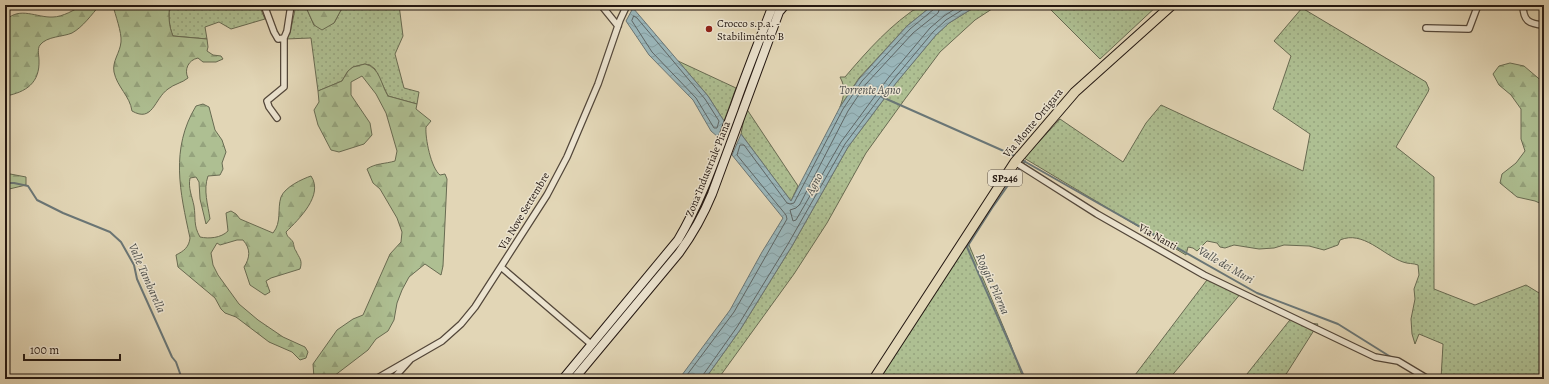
<svg xmlns="http://www.w3.org/2000/svg" width="1549" height="384" viewBox="0 0 1549 384" font-family="Alegreya,serif">
<style>
.grass{fill:url(#grass-dots);stroke:#686b52}
.forest{fill:url(#forest-firs);stroke:#686b52}
.water{fill:url(#water-waves);stroke:#6a7676}
.lines{fill:none;stroke-linecap:round;stroke-linejoin:round}
.shore{stroke:#5e6666;stroke-width:1}
.stream{stroke:#6a7676;stroke-width:2}
.street-casing{stroke:#53473a;stroke-width:8}
.secondary-casing{stroke:#231711;stroke-width:10}
.primary-casing{stroke:#231711;stroke-width:11}
.street{stroke:#ece4d0;stroke-width:5.5}
.secondary{stroke:#ece4d0;stroke-width:8}
.primary{stroke:#e2d6b6;stroke-width:9}
.poi-dot{fill:#8f2418;stroke:#ece4d0;stroke-width:1.5}
.labels{text-anchor:middle;dominant-baseline:central;stroke-width:3;stroke-linejoin:round;paint-order:stroke}
.shield{fill:#ece4d0;stroke:#5f544a;stroke-width:1}
.shield-label{font-size:10px;font-weight:bold;fill:#231711}
.poi-label{font-size:11px;fill:#231711;stroke:#ece4d0;text-anchor:start}
.street-label{font-size:11px;fill:#231711;stroke:#ece4d0}
.water-label{font-size:12px;font-style:italic;fill:#4d4f4c;stroke:#ece4d0}
</style>
<defs>
<pattern id="grass-dots" width="8" height="8" patternUnits="userSpaceOnUse"><rect width="8" height="8" fill="#aebf92"/><path d="M2 2h.1M6 6h.1" fill="none" stroke="#95a37d" stroke-width="1.8" stroke-linecap="round"/></pattern>
<pattern id="forest-firs" width="22" height="20" patternUnits="userSpaceOnUse"><rect width="22" height="20" fill="#aebf92"/><path d="M5 1l3.5 6h-7zM16 11l3.5 6h-7z" fill="#95a37d"/></pattern>
<pattern id="water-waves" width="16" height="10" patternUnits="userSpaceOnUse"><rect width="16" height="10" fill="#9ab6ba"/><path d="M0 5q4-4 8 0t8 0" fill="none" stroke="#849c9f"/></pattern>
</defs>
<rect width="100%" height="100%" fill="#e2d6b6"/>
<filter id="stains"><feTurbulence type="fractalNoise" baseFrequency=".005" numOctaves="4"/><feColorMatrix values="0 0 0 0 .2 0 0 0 0 .09 0 0 0 0 .02 0 0 0 .5 -.17"/></filter>
<radialGradient id="worn" r=".72"><stop offset=".6" stop-color="#630" stop-opacity="0"/><stop offset="1" stop-color="#630" stop-opacity=".3"/></radialGradient>
<path class="grass" d="M170,5H259L265,19L231,29L219,22L205,27L207,39L173,36C169,27 168,15 170,5Z
M296,5H305L314,25L334,23L341,10L347,5H399L403,36L395,54L404,88L419,92L417,104L388,96L375,69L370,65L365,64L353,67L348,71L342,81L318,91L311,38L285,39L290,33Z
M921,5H933L907,26L859,78L840,107C844,96 846,88 840,77H845C868,50 891,24 921,5Z
M978,5H998L975,20L940,52L905,99L866,153L827,223L794,274L718,379H705L740,330L792,246L848,147L896,83L936,35L949,23Z
M1046,5H1158L1100,59Z
M1302,8L1426,82L1429,89L1428,92L1396,147L1434,177V289L1475,305L1526,285L1544,296V379H1441L1443,344L1419,334L1415,344L1412,334L1411,319L1415,299L1414,289L1419,275L1418,265C1413,263 1408,264 1403,262C1383,255 1363,230 1340,240L1338,245L1324,250L1309,246L1284,245L1274,248L1259,249L1234,245L1225,248L1220,247L1217,243L1207,241L1197,251L1193,248L1188,247L1186,255L1024,158L1060,119L1123,162L1146,123L1161,105L1303,171L1310,134L1273,109L1291,56L1274,41Z
M678,61L736,88L724,121L708,96Z
M746,108L798,186L791,201L741,134Z
M965,243L969,245L1011,345L1021,373L1032,379H874Z
M1210,276L1242,292L1169,379H1132Z
M1293,316L1306,323L1318,324L1283,379H1243Z"/>
<path class="forest" d="M82,5H100C92,14 83,27 72,33C63,37 47,36 40,45C37,49 39,55 39,60C40,83 26,92 6,96L5,45L7,35L5,30L6,20C20,6 37,18 53,17C62,17 75,10 82,5Z
M113,5H170C168,15 169,27 173,36L207,39L208,47L207,51L213,55L221,56L223,59L216,62H203L198,58C188,60 184,70 188,78C182,83 174,84 168,89C154,99 153,123 132,111C130,96 117,87 114,72C112,61 120,53 121,42C122,32 115,15 113,5Z
M305,5H347L341,10L334,23L322,30L314,25Z
M1510,63L1524,66L1544,83V205L1535,201L1517,197L1500,183L1502,174L1516,163L1525,151L1521,139V109L1511,95L1499,85L1493,74L1499,66Z
M365,64C380,67 381,85 388,96L417,104L416,109L431,121L426,127C425,138 431,168 440,175L445,174L447,179L443,266L441,275L425,264L409,277L402,290L397,303L394,320L388,331L376,339L368,350L334,376L329,379H316L314,378L313,364L337,330L353,319L363,315L390,254L401,242L402,232L397,218L380,189L373,183L367,169C376,163 385,164 395,161L397,151L386,113L376,94L362,76L351,82V95L370,123L372,135L364,144L339,152L331,150L318,125L314,110L319,102L318,91L342,81L348,71L353,67Z
M203,104L209,107L215,130L222,140L226,152L222,163L223,169L220,175L208,176C203,190 208,205 210,219L206,224L200,199L199,182L196,177L190,178C188,188 192,196 194,206C196,218 193,225 200,237C209,239 221,238 228,231L226,213L231,211L236,214L240,219L273,233C282,222 277,209 281,197C285,187 302,179 311,176C324,195 299,219 286,232C288,239 290,237 293,242C294,245 294,249 296,251C299,258 303,260 300,269L271,278L266,281L270,292L265,295L250,285L244,267C250,258 251,249 243,240H237L220,245L217,243L211,253L213,265L218,275L239,304L258,320L283,337L305,347L308,352L306,358L300,360L292,352L269,342L236,317L225,313L221,309L215,298L178,267L176,255C184,251 189,247 190,238C180,192 170,149 196,106Z
M5,173L26,177V185L5,190Z"/>
<path class="water" d="M933,5H978L949,23L936,35L896,83L848,147L792,246L740,330L705,379H679L730,310L762,252L783,218L732,155L741,134L791,201L840,107L859,79L907,26Z
M633,8L708,96L724,121L718,137L711,131L693,100L649,55L626,21Z"/>
<g class="lines">
<path class="shore" d="M941,5L938,13L913,33L866,84L848,111L800,204L796,208L790,210L793,221L796,220L841,142L889,77L930,28L944,16L961,5
M634,16L637,18L705,99L719,121L717,128H714L696,98L652,52L632,21Z
M684,379L734,312L787,219L786,215L737,155L740,145H744L787,203L790,204L794,203L843,109L862,81L910,29L934,9L936,5
M702,379L703,375L737,327L788,244L845,144L893,80L933,32L946,20L970,5"/>
<path class="stream" d="M882,97L1015,156
M1022,160L1257,293L1338,324L1394,359
M5,183H14L28,186L37,200L63,213L110,232L121,242L134,265L137,279L172,357L176,362L182,379
M1025,379L967,247L992,208L1025,161"/>
<defs>
<path id="street" d="M264,5L274,32L278,39L284,38L287,31L291,5
M601,5L618,26
M1523,5C1523,21 1529,24 1544,25
M1426,28L1469,29L1478,5
M277,118L269,107L267,101L284,87V38
M1015,162L1097,214L1204,275L1375,357L1398,361L1428,379
M501,267L592,345
M376,379L442,341L461,324L475,307L547,195L567,157L598,84L620,20L627,5
M393,379L410,360"/>
<path id="secondary" d="M563,379L678,240C703,198 717,153 734,108C746,73 760,39 773,5
M574,379L679,253C692,235 703,216 712,194L779,12L785,5"/>
<path id="primary" d="M874,379L1015,162L1075,92L1172,5"/>
</defs>
<use href="#street" class="street-casing"/>
<use href="#secondary" class="secondary-casing"/>
<use href="#primary" class="primary-casing"/>
<use href="#street" class="street"/>
<use href="#secondary" class="secondary"/>
<use href="#primary" class="primary"/>
</g>
<circle class="poi-dot" cx="709" cy="29" r="4"/>
<g class="labels">
<rect class="shield" x="988" y="170" width="34" height="16" rx="3"/>
<g class="shield-label">
<text x="1005" y="178">SP246</text>
</g>
<g class="poi-label">
<text x="717" y="23">Crocco s.p.a. -<tspan x="717" dy="13">Stabilimento B</tspan></text>
</g>
<g class="street-label">
<text transform="translate(1033 123) rotate(-50)">Via Monte Ortigara</text>
<text transform="translate(708 169) rotate(-68)">Zona Industriale Piana</text>
<text transform="translate(524 211) rotate(-59)">Via Nove Settembre</text>
<text transform="translate(1158 237) rotate(29)">Via Nanti</text>
</g>
<g class="water-label">
<text x="870" y="90">Torrente Agno</text>
<text transform="translate(814 184) rotate(-62)">Agno</text>
<text transform="translate(1226 265) rotate(30)">Valle dei Muri</text>
<text transform="translate(147 278) rotate(66)">Valle Tambarella</text>
<text transform="translate(993 284) rotate(66)">Roggia Pilerna</text>
</g>
</g>
<rect width="1549" height="384" fill="none" stroke="#e2d6b6" stroke-width="20"/>
<rect x="6" y="6" width="1537" height="372" fill="none" stroke="#231711" stroke-width="2"/>
<rect x="10" y="10" width="1529" height="364" fill="none" stroke="#231711"/>
<path d="M24 354v6h96v-6" fill="none" stroke="#231711" stroke-width="2"/>
<text x="30" y="354" font-size="12" fill="#231711" stroke="#ece4d0" stroke-width="3" paint-order="stroke">100 m</text>
<rect width="100%" height="100%" filter="url(#stains)"/>
<rect width="100%" height="100%" fill="url(#worn)"/>
</svg>
